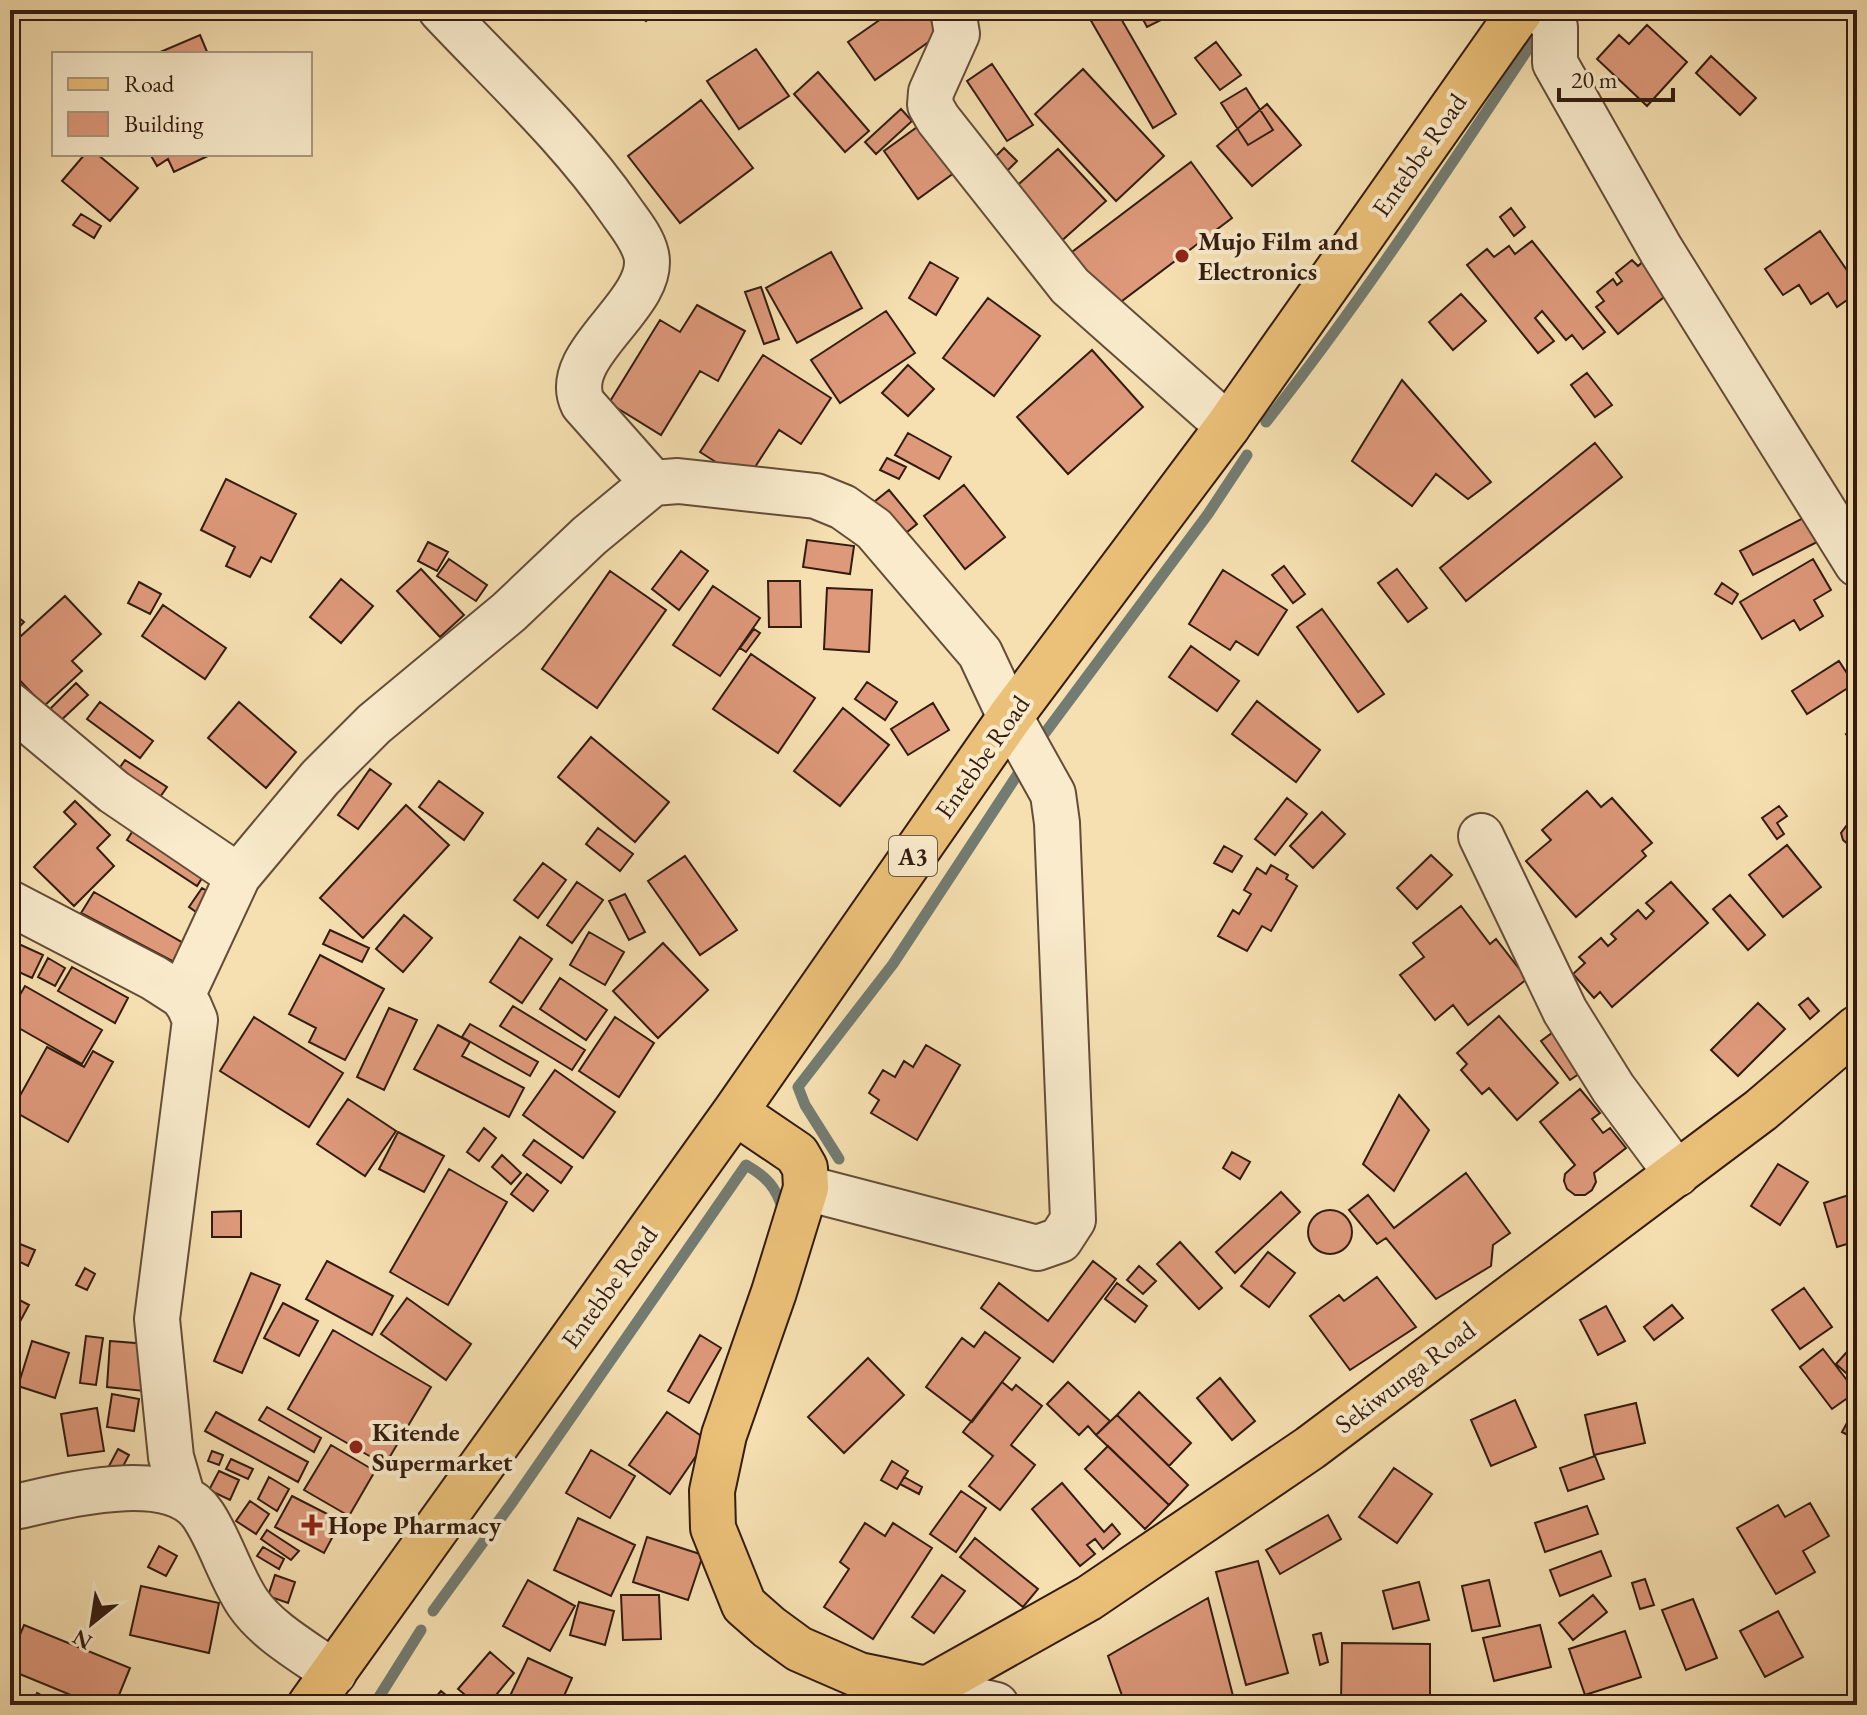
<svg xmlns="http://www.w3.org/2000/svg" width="1867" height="1715" viewBox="0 0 1867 1715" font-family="'EB Garamond',serif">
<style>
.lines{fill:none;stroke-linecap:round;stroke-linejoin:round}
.stream{stroke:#737c72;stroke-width:11}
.building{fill:#de997b;stroke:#331c10;stroke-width:2}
.minor-casing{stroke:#644d38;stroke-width:48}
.major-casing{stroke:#331c10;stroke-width:48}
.minor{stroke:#f9ebcc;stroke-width:44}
.major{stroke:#ebc078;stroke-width:44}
.poi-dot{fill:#8f2418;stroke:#f9ebcc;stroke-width:3}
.labels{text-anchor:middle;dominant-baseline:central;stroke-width:8;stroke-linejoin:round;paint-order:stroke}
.shield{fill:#f9ebcc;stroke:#6e5a48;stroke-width:2}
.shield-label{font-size:24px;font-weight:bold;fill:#331c10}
.street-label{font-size:26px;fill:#331c10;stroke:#f9ebcc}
.poi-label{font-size:26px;font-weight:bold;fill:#331c10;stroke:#f9ebcc;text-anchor:start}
</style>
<rect width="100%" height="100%" fill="#f6e0b1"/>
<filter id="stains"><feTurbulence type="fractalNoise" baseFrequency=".0025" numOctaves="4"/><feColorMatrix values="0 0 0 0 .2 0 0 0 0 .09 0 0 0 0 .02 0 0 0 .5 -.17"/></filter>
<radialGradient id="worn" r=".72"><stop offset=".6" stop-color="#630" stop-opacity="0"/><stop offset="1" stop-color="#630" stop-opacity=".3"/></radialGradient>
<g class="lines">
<path class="stream" d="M1266,422C1364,298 1450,166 1538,34
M1045,733L1208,514L1247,455
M839,1159L805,1105L798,1087L893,964L1025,763
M433,1611L511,1504L746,1165C767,1177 776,1187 783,1210
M374,1705L421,1630"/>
</g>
<path class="building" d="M637,10H659L646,21Z
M894,10H929L944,31L875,80L848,42Z
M1089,10H1116L1176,114L1153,128L1086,12Z
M1138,10H1181L1147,27Z
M1647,25L1687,62L1647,106L1597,59L1619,35L1629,44Z
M200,35L208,54H158V53Z
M1216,42L1241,75L1220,90L1195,58Z
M756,49L789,96L739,129L707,81Z
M1711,56L1756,98L1740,115L1696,73Z
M992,64L1033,125L1007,141L967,81Z
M1083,69L1164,156L1116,201L1035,114Z
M818,72L869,131L845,152L794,94Z
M1246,88L1273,130L1248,145L1221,103Z
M701,100L753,168L680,223L628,156Z
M1267,104L1301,145L1252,186L1217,146Z
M901,109L912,121L876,154L865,142Z
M920,125L954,173L918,199L884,151Z
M1004,148L1017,161L1006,172L994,158Z
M1058,149L1106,201L1058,244L1010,192Z
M85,154H97L138,188L110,221L62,181Z
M150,154H212L174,172L168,159L157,166Z
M1191,162L1232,218L1110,310L1068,255Z
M1511,208L1525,227L1514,236L1500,217Z
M81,214L101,226L94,238L73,225Z
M1820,231L1857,285V293L1837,307L1828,293L1811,304L1799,285L1783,295L1765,269Z
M1532,241L1605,332L1583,349L1572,335L1566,340L1542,311L1535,318L1554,341L1538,353L1467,265L1487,249L1494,257L1509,246L1515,254Z
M831,252L862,308L797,343L766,288Z
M1648,257L1674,289L1618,334L1596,307L1604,301L1597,292L1613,279L1617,285L1622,281L1616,273L1632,260L1638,266Z
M930,262L958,278L936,315L909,298Z
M761,287L779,339L764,344L745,292Z
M1461,294L1486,321L1453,350L1429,322Z
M988,298L1040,336L994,396L943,358Z
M697,305L745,331L718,381L700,371L661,435L609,403L660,320L680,332Z
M886,311L915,353L840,403L811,360Z
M1092,350L1143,407L1068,474L1017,417Z
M763,355L831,398L801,444L779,430L746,481L700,452Z
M908,365L934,389L908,416L882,393Z
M1587,373L1612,405L1595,417L1571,385Z
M1402,380L1491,482L1468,499L1436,474L1412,506L1352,461Z
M908,433L951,457L939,479L895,455Z
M1595,443L1622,477L1466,601L1440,568Z
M887,458L906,467L899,479L880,470Z
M226,479L296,514L271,562L261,557L250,577L226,566L235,547L201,530Z
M964,485L1005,537L965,569L924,516Z
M889,490L917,524L902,536L874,502Z
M1805,517L1817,542L1753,575L1740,551Z
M807,540L854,546L850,574L803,567Z
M428,542L448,552L437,571L418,561Z
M681,551L708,571L679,610L652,589Z
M449,559L487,585L476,601L437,576Z
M1813,559L1831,590L1814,600L1823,616L1800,630L1794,620L1762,639L1740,602Z
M1284,566L1305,594L1293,603L1272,575Z
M421,569L464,615L440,637L397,591Z
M1397,569L1427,608L1408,622L1378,583Z
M1223,570L1287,610L1258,655L1236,641L1230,650L1189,624Z
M610,571L666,610L597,708L542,669Z
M341,579L373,606L341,643L310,617Z
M768,581H800L801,627H769Z
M139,582L161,594L150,614L128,603Z
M1722,583L1738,594L1732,604L1715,594Z
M713,586L760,618L720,676L673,645Z
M827,588L872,590L869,652L824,649Z
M65,596L101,634L72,661L82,671L44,706L10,670V646Z
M163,605L226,648L205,679L142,636Z
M1322,609L1384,694L1358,712L1297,627Z
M10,610L24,622L10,636Z
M754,629L760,633L746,652L740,648Z
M1191,646L1239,681L1217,711L1169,677Z
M751,654L815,698L778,753L713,709Z
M1839,661L1854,684L1807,714L1792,691Z
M867,682L897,702L885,720L855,699Z
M76,683L88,695L57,724L46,713Z
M1257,701L1320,750L1296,782L1232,734Z
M100,702L153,741L140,758L87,719Z
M239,702L296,752L266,788L208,738Z
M933,703L949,730L908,755L891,729Z
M843,708L889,745L840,806L794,771Z
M1857,727V751L1846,734Z
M591,737L669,802L635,842L558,777Z
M125,760L167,787L156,803L114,776Z
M370,769L391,784L358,829L338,815Z
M439,781L483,813L464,840L419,807Z
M1587,791L1601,807L1612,798L1652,843L1642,851L1646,856L1576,917L1526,861L1551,840L1542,830Z
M1287,798L1307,814L1275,855L1255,839Z
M75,801L110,835L97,848L114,866L74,906L34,867L76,824L64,812Z
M406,805L449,845L363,938L320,898Z
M1779,806L1787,816L1777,823L1784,834L1777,839L1762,818Z
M1322,812L1345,834L1313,868L1290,846Z
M1857,820V847L1850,846L1843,840L1841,833L1850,821Z
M139,821L209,867L197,886L127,840Z
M598,828L633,854L620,871L586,844Z
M1787,845L1821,887L1783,917L1749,875Z
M1224,846L1242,856L1232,872L1214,863Z
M1431,855L1452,875L1417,909L1397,888Z
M685,856L737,930L700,955L648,881Z
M543,863L566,880L538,918L514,900Z
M1271,865L1288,875L1286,879L1297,886L1271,931L1262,926L1247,951L1218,936L1233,910L1239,914L1251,894L1244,890L1257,868L1266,874Z
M577,882L603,900L572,943L547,925Z
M1671,882L1708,923L1612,1007L1600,992L1594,998L1573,974L1585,963L1579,957L1601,938L1608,946L1616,939L1611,934L1638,910L1646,919L1654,911L1646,903Z
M202,888L216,896L202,916L189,907Z
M94,892L185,944L176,963L81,913Z
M625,894L645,932L629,940L609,901Z
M1730,895L1765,935L1748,950L1713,909Z
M1461,906L1490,944L1496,939L1527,979L1468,1025L1453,1005L1435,1020L1400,975L1424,957L1413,943Z
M404,915L432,938L403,972L376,949Z
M330,930L369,948L362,962L323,944Z
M589,932L624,952L605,985L570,965Z
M520,937L552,959L522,1003L490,982Z
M10,940L43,955L32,978L10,968Z
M663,943L708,990L658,1038L613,991Z
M320,955L384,989L345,1060L309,1042L316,1028L289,1014Z
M48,958L65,968L55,986L38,977Z
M72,967L128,998L115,1023L58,991Z
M560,978L607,1010L586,1040L540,1009Z
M25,986L102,1030L82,1064L10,1023V1012Z
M1808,998L1819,1011L1810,1019L1799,1005Z
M1758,1003L1785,1029L1738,1076L1711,1050Z
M513,1006L585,1050L572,1070L500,1026Z
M389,1008L417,1020L384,1090L357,1077Z
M1499,1016L1558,1083L1517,1120L1489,1088L1482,1094L1461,1070L1467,1064L1457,1053Z
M254,1017L343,1073L309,1127L220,1071Z
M615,1017L654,1043L619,1097L579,1071Z
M470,1024L538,1062L530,1076L462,1037Z
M438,1025L470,1042L462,1056L524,1088L509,1117L414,1069Z
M1560,1027L1589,1067L1570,1080L1541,1041Z
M926,1045L960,1065L917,1140L871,1113L879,1100L869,1093L883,1070L895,1077L904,1061L913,1067Z
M47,1047L84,1067L93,1051L113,1062L68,1142L12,1110Z
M555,1070L615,1112L583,1158L523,1115Z
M1580,1089L1600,1113L1592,1119L1603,1133L1610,1128L1626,1148L1594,1173L1596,1182L1592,1190L1585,1195H1575L1567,1189L1564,1181L1565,1174L1575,1165L1540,1122Z
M1399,1095L1429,1130L1394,1191L1363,1164Z
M348,1099L396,1131L365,1176L317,1144Z
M484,1128L496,1138L479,1161L467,1152Z
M398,1132L444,1156L424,1192L379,1169Z
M534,1140L572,1167L561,1183L523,1155Z
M1232,1152L1250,1162L1240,1179L1223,1168Z
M502,1155L521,1173L511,1184L492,1167Z
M1778,1164L1808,1182L1780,1225L1751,1206Z
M449,1169L507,1202L448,1305L390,1272Z
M1466,1173L1510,1233L1493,1245L1491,1266L1436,1299L1386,1238L1377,1244L1349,1210L1368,1195L1394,1228Z
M527,1174L548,1191L533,1211L511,1194Z
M1281,1192L1300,1212L1235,1273L1216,1252Z
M1852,1194L1857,1209V1241L1837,1247L1824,1203Z
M1308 1232a22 22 0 1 1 44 0a22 22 0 1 1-44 0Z
M241,1211V1237H212V1212Z
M1180,1242L1222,1288L1199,1309L1157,1264Z
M20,1244L35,1250L28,1266L14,1259Z
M1268,1252L1295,1273L1269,1307L1241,1286Z
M327,1261L393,1296L372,1335L306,1299Z
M1093,1261L1116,1279L1053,1362L981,1308L999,1283L1048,1321Z
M1139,1266L1156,1281L1143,1294L1127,1280Z
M85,1268L95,1274L87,1290L76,1285Z
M251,1273L280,1285L242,1373L214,1361Z
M1377,1277L1416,1327L1350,1370L1310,1316L1339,1295L1344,1301Z
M1117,1283L1147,1306L1135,1322L1105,1299Z
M1804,1288L1832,1327L1800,1349L1772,1310Z
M10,1295L29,1305L10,1340Z
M407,1298L471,1344L446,1380L381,1334Z
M283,1303L318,1321L299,1356L264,1338Z
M1672,1305L1683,1318L1654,1340L1644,1327Z
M1606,1306L1625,1341L1598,1355L1580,1320Z
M333,1330L431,1387L385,1465L288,1409Z
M985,1332L1020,1358L972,1422L926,1387L962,1338L974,1347Z
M700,1335L721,1348L689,1403L668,1391Z
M86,1336L103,1338L96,1385L80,1383Z
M32,1341L69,1353L55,1398L18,1386Z
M110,1341L148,1344L144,1391L107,1387Z
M1854,1344L1857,1346V1383L1836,1364Z
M1823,1349L1856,1392L1832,1409L1800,1367Z
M868,1358L904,1395L844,1453L808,1417Z
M1220,1378L1255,1421L1232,1440L1197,1398Z
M1002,1382L1012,1390L1016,1385L1042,1406L1011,1445L1035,1465L1000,1510L969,1486L993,1456L963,1432Z
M1068,1382L1110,1421L1096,1435L1088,1426L1079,1435L1047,1404Z
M1139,1392L1191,1443L1169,1466L1117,1415Z
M112,1394L139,1399L134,1431L107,1427Z
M1515,1400L1536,1447L1491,1466L1471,1420Z
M1636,1403L1645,1443L1594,1455L1585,1415Z
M267,1407L321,1438L314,1452L259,1420Z
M97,1408L104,1451L68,1456L61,1414Z
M1854,1410L1857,1412V1440L1842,1432Z
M216,1412L308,1462L298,1482L205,1431Z
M667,1412L707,1440L670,1494L629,1465Z
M1117,1415L1188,1485L1169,1505L1096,1435Z
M331,1445L375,1471L349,1516L304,1490Z
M1108,1446L1169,1505L1145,1529L1085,1469Z
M118,1449L129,1455L120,1472L109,1466Z
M591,1450L635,1476L610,1518L566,1493Z
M212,1451L223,1455L219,1465L208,1461Z
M1595,1456L1604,1479L1568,1491L1560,1468Z
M231,1459L253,1469L248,1479L226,1469Z
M892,1461L908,1471L897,1489L881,1480Z
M1394,1468L1432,1494L1397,1543L1359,1517Z
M219,1471L239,1480L230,1500L209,1490Z
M269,1477L289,1489L277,1511L258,1499Z
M904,1477L922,1487L919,1494L900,1484Z
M1062,1483L1104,1532L1112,1524L1120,1534L1103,1549L1095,1539L1087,1545L1095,1554L1080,1566L1032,1509Z
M961,1491L986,1508L956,1552L930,1534Z
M292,1496L341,1521L324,1553L275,1527Z
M250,1501L269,1514L256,1534L236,1521Z
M1810,1503L1829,1536L1803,1551L1815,1572L1776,1594L1737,1528L1778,1505L1785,1517Z
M1587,1506L1598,1534L1545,1552L1535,1523Z
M1328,1515L1341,1539L1280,1574L1266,1550Z
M578,1518L635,1545L611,1596L554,1570Z
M865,1523L885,1536L893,1523L932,1548L873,1639L824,1607L849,1569L840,1562Z
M267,1530L299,1551L291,1560L261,1539Z
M647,1537L703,1555L688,1600L633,1582Z
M975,1538L1038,1589L1023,1607L960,1557Z
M159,1546L177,1556L166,1576L148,1567Z
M263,1547L284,1559L279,1569L257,1556Z
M1601,1551L1611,1576L1560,1596L1550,1570Z
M1258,1561L1288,1673L1246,1685L1216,1572Z
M275,1575L295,1582L288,1603L268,1596Z
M942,1575L965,1591L934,1633L912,1617Z
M1645,1579L1654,1605L1640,1609L1632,1583Z
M528,1580L575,1606L550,1651L503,1626Z
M1489,1580L1500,1626L1472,1631L1462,1586Z
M1419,1582L1429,1620L1393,1629L1383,1591Z
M141,1586L219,1603L209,1653L130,1635Z
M621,1595H659L661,1639L623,1640Z
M1593,1595L1607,1612L1573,1640L1559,1623Z
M1208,1598L1233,1696L1209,1705L1125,1704L1108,1656Z
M1693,1599L1717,1658L1686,1670L1662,1610Z
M579,1602L614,1611L605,1645L570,1635Z
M1778,1611L1803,1657L1765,1677L1740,1631Z
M24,1625L130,1668L115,1705H95L10,1670V1659Z
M1540,1625L1551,1667L1494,1681L1483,1638Z
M1625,1631L1641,1677L1585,1695L1569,1649Z
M1321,1633L1328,1662L1320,1665L1313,1635Z
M1342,1643L1430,1644V1702H1388V1705H1363V1701H1341Z
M490,1652L514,1673L488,1705H477L458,1689Z
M528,1658L572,1678L560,1705H523L509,1698Z
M441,1691L458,1705H429Z
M37,1693L60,1705H31Z"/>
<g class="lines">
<defs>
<path id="minor" d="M441,10C503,76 570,137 621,211C630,224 642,238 646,254C658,304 558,354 583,404L653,483L678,481L816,496L843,507L874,529L980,653L1010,717L1053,794L1057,823L1073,1220L1060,1240L1037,1248L806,1188
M953,10L957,34L931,92L930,105L938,119L1070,286L1228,426
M1542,10L1555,27V63L1661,250L1857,564
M10,705L114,792L238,876
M1481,836L1565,1011L1613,1088L1677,1174
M10,903L154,978L182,996L189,1006L195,1020L157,1319L171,1457L182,1495
M182,996L238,876L320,778L374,724L509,612L589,536L653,483
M10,1508C58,1498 170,1465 203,1515C221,1542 230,1576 248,1603C268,1632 305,1652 334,1673
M927,1689L996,1705"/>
<path id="major" d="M735,1112L797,1154L805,1168L806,1188L774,1292L724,1435L712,1491L713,1528L744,1605L769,1627L799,1649L859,1675L927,1689L1089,1598L1310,1448L1761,1110L1857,1028
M310,1705L735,1112L1010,717L1228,426L1521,10"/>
</defs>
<use href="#minor" class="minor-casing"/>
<use href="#major" class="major-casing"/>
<use href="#minor" class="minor"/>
<use href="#major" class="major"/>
</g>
<g class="poi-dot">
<circle cx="1182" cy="256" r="8"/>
<circle cx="356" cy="1447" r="8"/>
<path d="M308 1513h8v8h8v8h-8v8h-8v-8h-8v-8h8z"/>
</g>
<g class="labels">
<rect class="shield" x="889" y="836" width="48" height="40" rx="6"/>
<g class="shield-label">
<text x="913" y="856">A3</text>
</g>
<g class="street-label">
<text transform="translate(1419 155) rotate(-55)">Entebbe Road</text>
<text transform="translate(982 757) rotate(-55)">Entebbe Road</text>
<text transform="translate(609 1287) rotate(-54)">Entebbe Road</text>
<text transform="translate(1405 1377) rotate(-37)">Sekiwunga Road</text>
</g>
<g class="poi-label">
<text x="1198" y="241">Mujo Film and<tspan x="1198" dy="30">Electronics</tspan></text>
<text x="372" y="1432">Kitende<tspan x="372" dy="30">Supermarket</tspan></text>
<text x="328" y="1525">Hope Pharmacy</text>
</g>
</g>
<rect width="1867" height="1715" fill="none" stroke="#f6e0b1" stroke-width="40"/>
<rect x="12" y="12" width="1843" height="1691" fill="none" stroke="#331c10" stroke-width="4"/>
<rect x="20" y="20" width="1827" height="1675" fill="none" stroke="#331c10" stroke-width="2"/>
<rect x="52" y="52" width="260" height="104" fill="#f9ebcc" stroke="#aa9881" stroke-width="2"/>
<rect x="68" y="78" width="40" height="12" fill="#ebc078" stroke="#aa9881" stroke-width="2"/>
<text x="124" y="92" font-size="24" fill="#331c10">Road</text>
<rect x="68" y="112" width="40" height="24" fill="#de997b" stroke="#aa9881" stroke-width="2"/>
<text x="124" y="132" font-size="24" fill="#331c10">Building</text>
<g transform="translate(92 1623) rotate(210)" stroke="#f9ebcc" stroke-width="6" paint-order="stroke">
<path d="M0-6L14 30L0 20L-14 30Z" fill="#331c10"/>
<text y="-12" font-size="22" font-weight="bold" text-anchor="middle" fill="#331c10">N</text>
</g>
<path d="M1559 88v12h114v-12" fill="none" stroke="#331c10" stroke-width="4"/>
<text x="1571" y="88" font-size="24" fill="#331c10" stroke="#f9ebcc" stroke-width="6" paint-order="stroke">20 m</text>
<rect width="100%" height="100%" filter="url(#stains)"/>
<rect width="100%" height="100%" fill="url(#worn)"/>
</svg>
